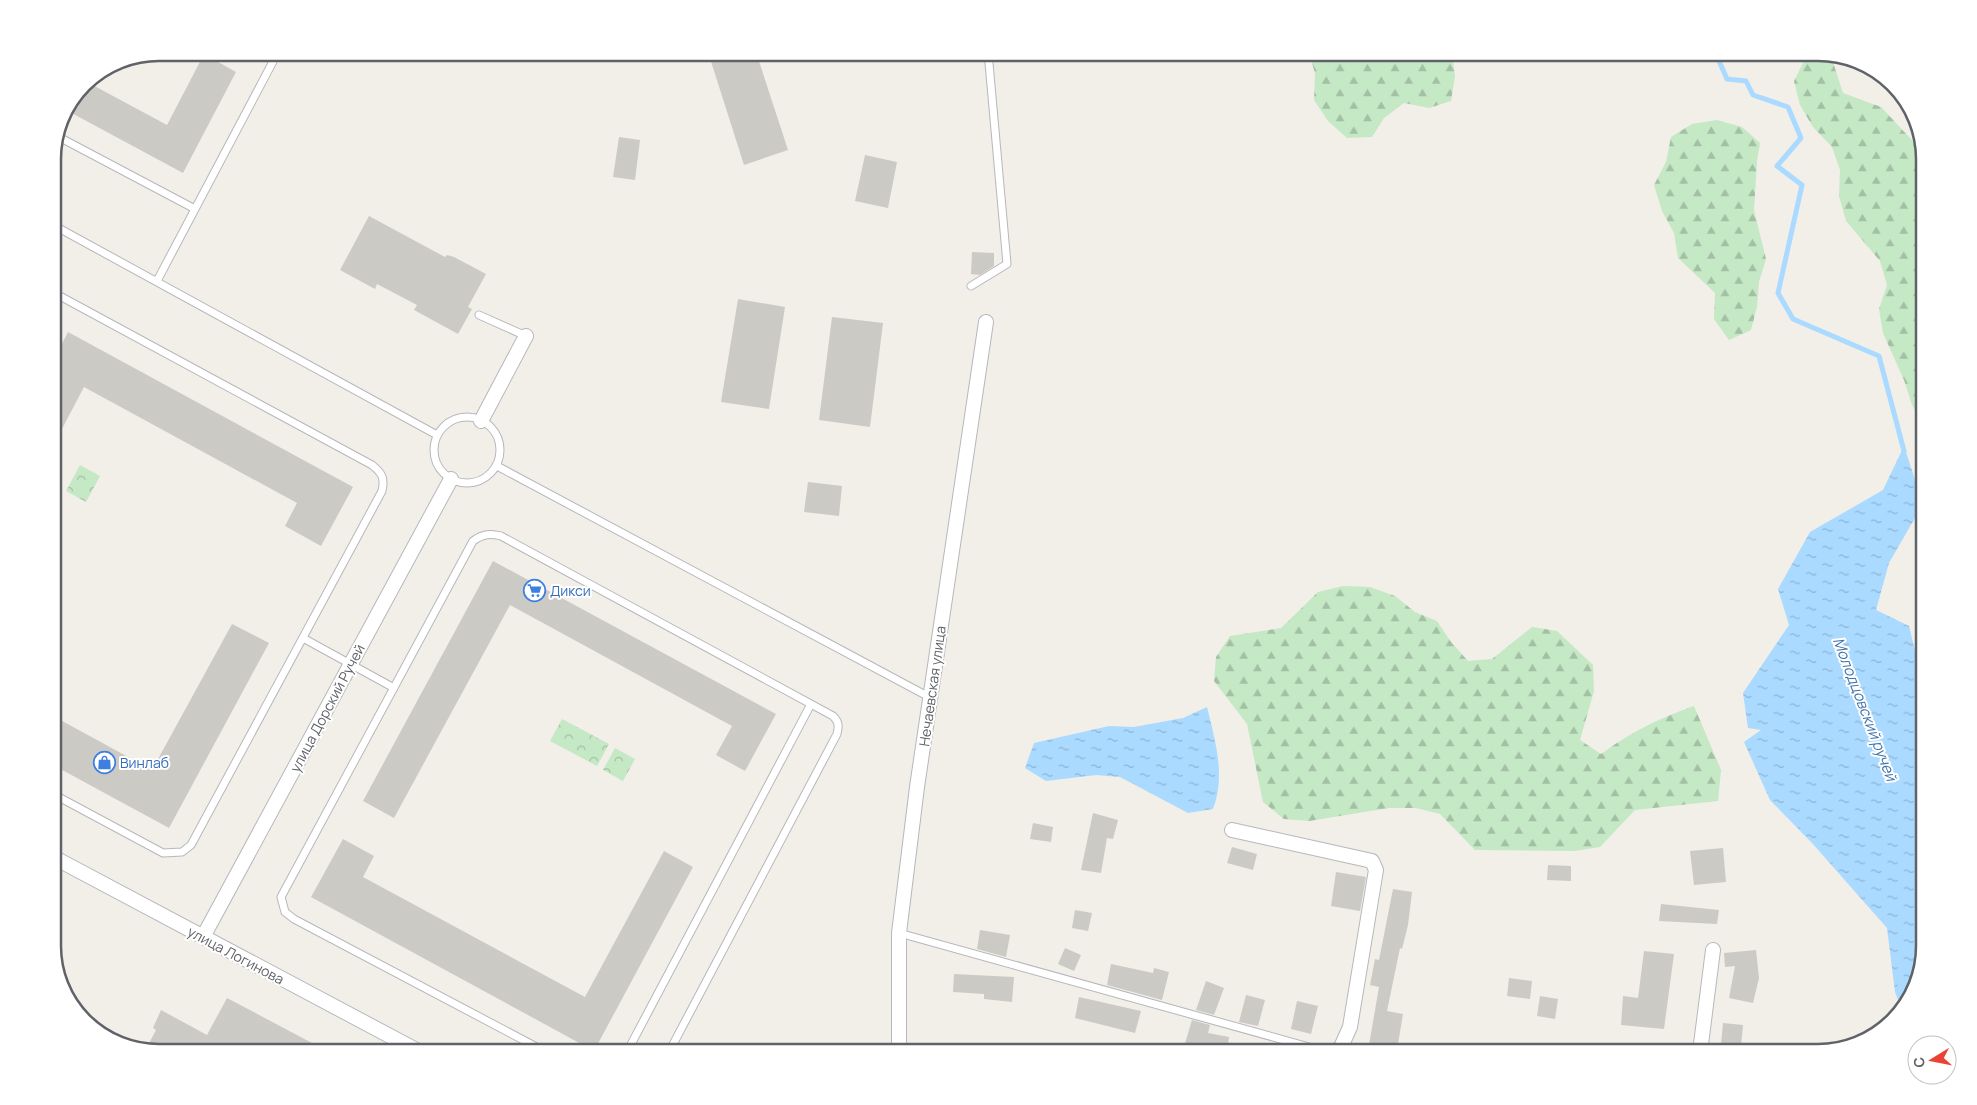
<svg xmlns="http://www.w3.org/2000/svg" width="1977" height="1105" viewBox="0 0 1977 1105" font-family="Manrope,sans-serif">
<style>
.forest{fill:url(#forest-firs)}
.park{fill:url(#park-crowns)}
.water{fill:url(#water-ripples)}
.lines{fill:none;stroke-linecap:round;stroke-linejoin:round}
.stream{stroke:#aadaff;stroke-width:5}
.building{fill:#cccac5}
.lane-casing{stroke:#b5b8bc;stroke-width:9}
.street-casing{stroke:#b5b8bc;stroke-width:16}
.lane{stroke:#fff;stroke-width:7}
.street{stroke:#fff;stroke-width:14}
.labels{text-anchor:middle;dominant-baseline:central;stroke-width:4;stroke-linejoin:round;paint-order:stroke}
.shop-label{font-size:14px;fill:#366cbe;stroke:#fff;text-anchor:start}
.street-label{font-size:14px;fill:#5f6368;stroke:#fff}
.water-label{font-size:15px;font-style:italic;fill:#4174aa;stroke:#fff}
.rim{fill:none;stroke:#5f6368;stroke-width:2.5}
</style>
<defs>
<pattern id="forest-firs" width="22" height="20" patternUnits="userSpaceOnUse" patternTransform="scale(1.25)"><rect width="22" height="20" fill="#c5e8c5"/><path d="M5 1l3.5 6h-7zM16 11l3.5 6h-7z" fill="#a3c0a4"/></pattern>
<pattern id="park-crowns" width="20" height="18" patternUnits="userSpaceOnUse" patternTransform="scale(1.25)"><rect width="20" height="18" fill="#c5e8c5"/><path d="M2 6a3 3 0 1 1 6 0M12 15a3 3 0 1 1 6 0" fill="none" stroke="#a3c0a4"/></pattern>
<pattern id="water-ripples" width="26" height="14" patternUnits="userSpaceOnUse" patternTransform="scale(1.25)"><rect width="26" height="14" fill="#aadaff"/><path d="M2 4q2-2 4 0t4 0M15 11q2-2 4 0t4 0" fill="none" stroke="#8eb4d2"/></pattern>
</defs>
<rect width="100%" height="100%" fill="#f1efe8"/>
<path class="forest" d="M1309,53H1452L1455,76L1451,101L1429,108L1404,103L1384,118L1372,137L1347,138L1328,121L1314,100L1315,73Z
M1815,53L1831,56L1843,93L1881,107L1924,153V427L1912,405L1904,380L1883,333L1879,309L1887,285L1880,261L1846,221L1839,196L1840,170L1832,147L1813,127L1800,105L1794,81L1805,59Z
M1717,120L1742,127L1760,143L1757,161L1754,210L1766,259L1759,282L1757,307L1751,330L1729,340L1714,319L1715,293L1678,258L1674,233L1662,211L1654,185L1666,162L1671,137L1692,124Z
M1343,586L1370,587L1395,596L1415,612L1437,621L1451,642L1468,661L1492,659L1532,627L1557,631L1593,665L1594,691L1580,740L1601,754C1635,730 1656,720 1694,706L1721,770L1718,801L1635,810L1600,847L1575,851L1475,850L1440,814L1416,808H1389L1309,821L1284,819L1263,802L1247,724L1214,681L1216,657L1230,636L1281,628L1318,592Z"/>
<path class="park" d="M80,465L100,476L86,502L66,491Z
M562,719L609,744L597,766L550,741Z
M615,748L635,759L623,781L603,770Z"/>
<path class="water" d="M1904,446L1923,504L1889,563L1876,610L1909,626L1920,671L1924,674V946L1910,999L1901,1008L1895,992L1887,928L1812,843L1770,800L1744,742L1761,730L1748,728L1743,693L1789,625L1778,589L1810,532L1883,490Z
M1207,707C1215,740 1226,776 1213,809L1188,813L1120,777L1096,775L1046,781L1025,768L1034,743L1109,726L1134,727L1183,718Z"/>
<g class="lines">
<path class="stream" d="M1715,52L1727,79L1746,81L1753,95L1788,107L1801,138L1777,166L1802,185L1778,293L1793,319L1879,356L1904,451"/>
</g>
<path class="building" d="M708,52H756L788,150L744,165Z
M204,54L236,72L183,173L66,110L87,82L167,125Z
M619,137L640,140L635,180L613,177Z
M865,155L897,162L888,208L855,201Z
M369,216L445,257L447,255L454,257L486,274L468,307L472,309L458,334L414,310L417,305L377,284L375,289L340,270Z
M972,252L994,253V266L980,275L971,274Z
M738,299L785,307L769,409L721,402Z
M832,317L883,323L870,427L819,420Z
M68,332L353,487L321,546L285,526L297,503L84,387L53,446V361Z
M808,482L842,486L839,516L804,512Z
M493,561L776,714L745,771L716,755L732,726L510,605L394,818L363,801Z
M232,624L269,643L169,828L53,765V716L152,770Z
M1093,813L1118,820L1113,839L1107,838L1101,873L1081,870Z
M1033,823L1053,827L1051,842L1030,839Z
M343,839L374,856L363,877L585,997L664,851L693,867L594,1051L311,897Z
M1232,847L1257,854L1253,870L1227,863Z
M1723,848L1726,882L1694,885L1690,851Z
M1548,865L1571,866V881L1547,880Z
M1336,872L1366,877L1360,911L1331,906Z
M1393,889L1412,892L1408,925L1402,949L1400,948L1387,1011L1403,1014L1397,1050L1369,1045L1379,987L1370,985L1375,959L1379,960Z
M1661,904L1719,910L1717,924L1659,921Z
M1075,910L1092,913L1088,931L1072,928Z
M980,930L1010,935L1006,957L977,949Z
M1065,948L1081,955L1074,971L1058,964Z
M1756,950L1759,978L1753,1003L1729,998L1735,966L1725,967L1724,953Z
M1644,951L1674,954L1664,1029L1621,1025L1623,996L1638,998Z
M1111,964L1153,973L1154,968L1169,972L1162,1000L1107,985Z
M954,974L1014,977L1012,1002L984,999V994L953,992Z
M1509,978L1532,981L1530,999L1507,996Z
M1206,981L1224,988L1214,1015L1196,1010Z
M1246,995L1265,1000L1258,1026L1239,1022Z
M1540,996L1558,999L1555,1019L1537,1016Z
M1079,997L1141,1011L1135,1033L1075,1018Z
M227,998L329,1052H160L146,1049L156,1030L153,1028L161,1010L207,1035Z
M1297,1001L1318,1006L1311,1034L1291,1029Z
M1192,1020L1210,1025L1208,1033L1229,1037L1227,1052H1201L1184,1047Z
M1723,1023L1743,1025L1741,1046L1721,1044Z"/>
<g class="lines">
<defs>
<path id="lane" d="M57,136L195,209
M53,225L437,435
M157,281L278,52
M971,286L1007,264L988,52
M53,292L58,295L53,304
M479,315L526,336
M434 450a33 33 0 1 1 66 0a33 33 0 1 1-66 0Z
M497,466L931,698
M303,638L394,688
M53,794L163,853L182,852L191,845L382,491C385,478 382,473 372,465L58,295
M899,933L1327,1052
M546,1052L294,919L285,912L281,897L473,541C483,534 490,533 501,536L833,716C839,722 839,726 837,734L669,1052
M627,1052L811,704"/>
<path id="street" d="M481,421L526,336
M1232,830L1372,861L1376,870L1350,1027L1341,1047L1335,1052
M53,857L420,1052
M203,937L451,479
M899,1052V933L917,787L986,322
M1700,1052L1713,950"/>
</defs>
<use href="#lane" class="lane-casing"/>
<use href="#street" class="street-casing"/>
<use href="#lane" class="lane"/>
<use href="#street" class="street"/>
</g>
<defs>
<symbol id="supermarket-ring" viewBox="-11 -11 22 22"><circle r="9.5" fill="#fff" stroke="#3f7fe0" stroke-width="1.5"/><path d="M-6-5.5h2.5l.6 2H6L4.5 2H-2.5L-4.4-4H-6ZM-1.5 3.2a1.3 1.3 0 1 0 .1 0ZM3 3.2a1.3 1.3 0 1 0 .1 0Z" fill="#3f7fe0"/></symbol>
<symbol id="shop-ring" viewBox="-11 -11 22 22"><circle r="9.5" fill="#fff" stroke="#3f7fe0" stroke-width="1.5"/><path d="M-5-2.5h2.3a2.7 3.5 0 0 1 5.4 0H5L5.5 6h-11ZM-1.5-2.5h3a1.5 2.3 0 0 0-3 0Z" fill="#3f7fe0"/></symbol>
</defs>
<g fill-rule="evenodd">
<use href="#supermarket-ring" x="522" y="578" width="25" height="25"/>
<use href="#shop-ring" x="92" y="750" width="25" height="25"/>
</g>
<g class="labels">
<g class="shop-label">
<text x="550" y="590">Дикси</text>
<text x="120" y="762">Винлаб</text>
</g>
<g class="street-label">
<text transform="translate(932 686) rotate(-82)">Нечаевская улица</text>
<text transform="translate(327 708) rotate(-62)">улица Дорский Ручей</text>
<text transform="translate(236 955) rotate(28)">улица Логинова</text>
</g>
<g class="water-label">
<text transform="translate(1865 709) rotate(69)">Молодцовский ручей</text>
</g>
</g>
<path d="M0 0H1977V1105H0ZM159 61H1818A98 98 0 0 1 1916 159V946A98 98 0 0 1 1818 1044H159A98 98 0 0 1 61 946V159A98 98 0 0 1 159 61Z" fill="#fff" fill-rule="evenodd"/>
<path class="rim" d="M159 61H1818A98 98 0 0 1 1916 159V946A98 98 0 0 1 1818 1044H159A98 98 0 0 1 61 946V159A98 98 0 0 1 159 61Z"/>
<g transform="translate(1932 1060) rotate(260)"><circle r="24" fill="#ffffff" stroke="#bfc1c3"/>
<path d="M0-4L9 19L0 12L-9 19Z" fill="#ea4335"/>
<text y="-8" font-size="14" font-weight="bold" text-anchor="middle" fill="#5f6368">С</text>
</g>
</svg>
